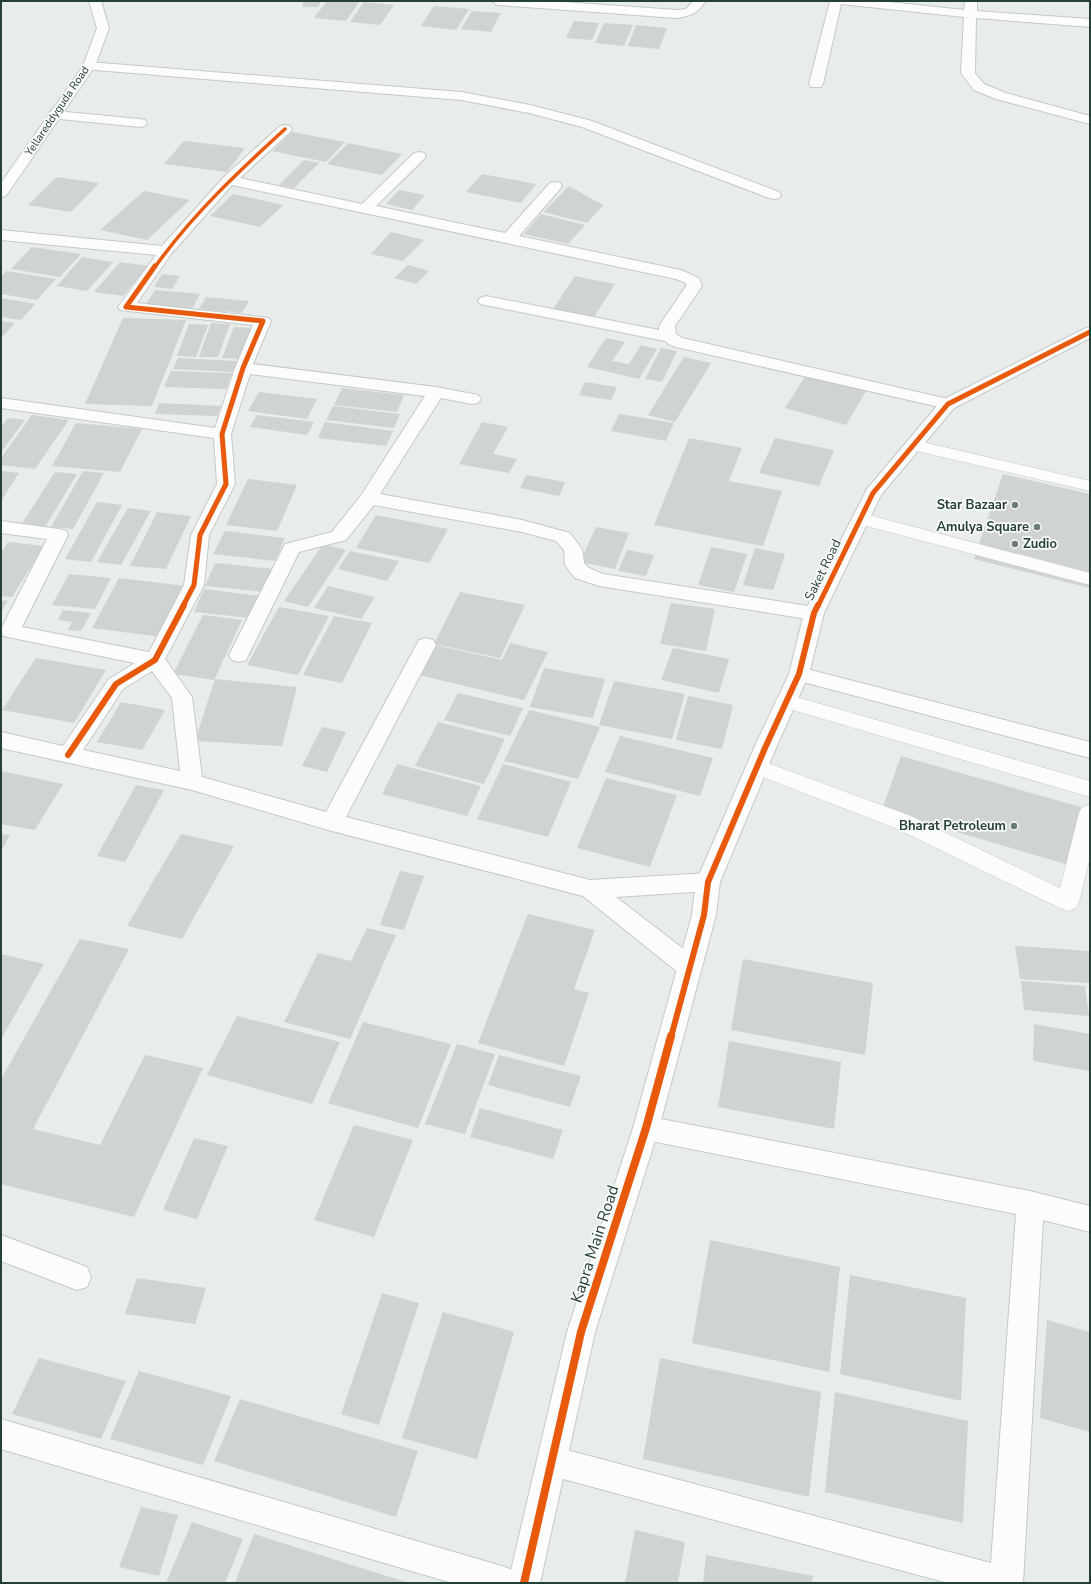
<svg xmlns="http://www.w3.org/2000/svg" width="1091" height="1584" viewBox="0 0 1091 1584" font-family="'Nunito Sans',sans-serif">
<style>
.building{fill:#cfd3d1}
.lines{fill:none;stroke-linecap:round;stroke-linejoin:round}
.lane-casing{stroke:#c5c9c7;stroke-width:1}
.street-casing{stroke:#c5c9c7;stroke-width:2}
.secondary-casing{stroke:#c4c9c7;stroke-width:2}
.lane{fill:#fcfcfc;fill-rule:evenodd}
.street{fill:#fcfcfc;fill-rule:evenodd}
.secondary{fill:#fcfcfc;fill-rule:evenodd}
.cycleway-far3-casing{stroke:#f7faf8;stroke-width:5}
.cycleway-far2-casing{stroke:#f7faf8;stroke-width:7}
.cycleway-far1-casing{stroke:#f7faf8;stroke-width:8}
.cycleway-casing{stroke:#f7faf8;stroke-width:10}
.cycleway-far3{stroke:#e8590c;stroke-width:3.5}
.cycleway-far2{stroke:#e8590c;stroke-width:5}
.cycleway-far1{stroke:#e8590c;stroke-width:6}
.cycleway{stroke:#e8590c;stroke-width:8}
.poi-dot{fill:#6a7c76;stroke:#f7faf8;stroke-width:1.5}
.labels{text-anchor:middle;dominant-baseline:central;stroke-width:3.5;stroke-linejoin:round;paint-order:stroke}
.far-street-label{font-size:11px;fill:#263f37;stroke:#f7faf8}
.poi-label{font-size:13px;font-weight:bold;fill:#263f37;stroke:#f7faf8;text-anchor:end}
.street-label{font-size:13px;fill:#263f37;stroke:#f7faf8}
.near-street-label{font-size:16px;fill:#263f37;stroke:#f7faf8}
</style>
<rect width="100%" height="100%" fill="#e8ecea"/>
<path class="building" d="M304,1H321L318,7H302Z
M327,1H360L346,21L314,18Z
M364,2L394,5L380,25L350,22Z
M434,6L469,9L456,30L421,26Z
M472,11L501,13L491,32L461,29Z
M574,21L599,23L592,40L566,38Z
M604,23L633,25L624,46L595,43Z
M636,25L667,28L659,49L628,46Z
M292,132L345,142L326,162L272,151Z
M184,141L245,148L227,172L164,164Z
M348,143L402,154L382,175L327,164Z
M304,160L319,163L294,188L279,185Z
M482,174L536,184L521,203L466,192Z
M57,177L99,183L71,212L28,205Z
M569,186L603,205L587,223L543,212Z
M399,190L425,195L412,210L386,204Z
M144,191L190,200L147,240L100,230Z
M233,194L283,205L260,227L210,216Z
M541,214L585,225L568,244L524,234Z
M391,232L424,240L403,261L371,254Z
M32,247L81,254L60,277L11,269Z
M82,257L113,262L87,291L57,286Z
M120,262L148,266L123,296L94,292Z
M408,265L429,271L416,284L394,278Z
M6,271L56,279L37,300L1,294V277Z
M162,274L180,276L172,289L154,287Z
M575,276L615,284L592,320L551,312Z
M155,290L200,294L192,309L146,304Z
M206,297L249,301L242,313L199,309Z
M1,298L35,304L21,320L1,317Z
M123,318L186,320L152,406L85,404Z
M1,321L15,323L3,336H1Z
M211,323L230,324L218,357H199Z
M189,324L208,325L196,357L177,356Z
M234,327L252,328L240,359L222,358Z
M606,338L625,342L612,361L629,364L641,345L657,349L639,379L587,367Z
M661,348L677,351L662,382L645,379Z
M684,357L711,363L675,422L648,415Z
M178,358L237,361L233,372L173,369Z
M171,371L232,373L226,389L164,387Z
M806,375L866,391L846,425L785,408Z
M585,382L617,387L611,400L579,395Z
M342,388L404,395L397,412L334,405Z
M259,392L317,399L307,419L248,411Z
M159,403L221,406L217,416L155,414Z
M333,406L400,414L394,428L326,420Z
M619,414L674,423L666,441L611,431Z
M32,415L69,420L35,469L1,465V458Z
M257,415L314,422L307,435L250,427Z
M8,418L25,420L1,452V427Z
M325,422L393,431L386,446L318,438Z
M482,422L508,427L493,454L517,459L509,473L459,464Z
M76,423L142,429L120,472L52,466Z
M689,438L742,448L729,481L782,491L763,546L654,525Z
M775,438L834,450L819,486L759,473Z
M1,471L19,473L1,501Z
M83,471L104,473L73,529L51,527Z
M55,472L77,474L45,527L21,525Z
M1003,474L1090,494V588L974,559Z
M526,475L565,482L559,496L520,488Z
M248,479L297,485L277,531L226,525Z
M97,502L122,505L91,562L65,559Z
M128,508L151,511L121,565L97,562Z
M157,512L191,516L166,569L130,566Z
M376,515L448,529L429,563L356,548Z
M596,527L629,533L615,569L580,562Z
M225,531L285,538L275,561L213,554Z
M8,542L44,546L12,597L1,596V553Z
M323,544L346,550L308,607L284,601Z
M711,547L747,554L734,592L698,585Z
M755,548L785,554L773,590L743,585Z
M627,550L654,555L646,576L618,571Z
M350,551L399,561L387,581L338,569Z
M215,563L275,569L265,592L205,586Z
M69,574L111,578L95,609L52,605Z
M119,578L185,586L161,637L92,628Z
M328,586L375,597L361,619L314,608Z
M204,589L260,596L250,618L194,612Z
M460,592L525,605L500,658L434,644Z
M1,600L8,601L1,612Z
M671,603L715,609L706,651L660,644Z
M279,607L329,616L298,675L247,665Z
M63,610L91,613L81,631L68,630L72,622L58,620Z
M203,615L242,620L214,680L173,674Z
M334,616L372,623L342,683L303,675Z
M510,643L548,652L524,700L419,675L435,645L502,660Z
M673,648L729,659L719,693L661,680Z
M36,658L106,670L74,723L2,710Z
M544,668L605,679L593,718L530,707Z
M215,679L297,687L282,746L195,741Z
M614,681L685,694L672,739L599,725Z
M458,693L523,708L510,736L444,720Z
M688,696L733,705L722,749L676,740Z
M121,702L165,710L142,750L97,742Z
M529,710L600,727L578,779L504,761Z
M438,722L505,739L484,784L415,766Z
M322,727L346,732L327,772L302,766Z
M620,736L713,758L700,796L605,772Z
M901,756L1084,808L1069,865L882,810Z
M397,764L481,786L467,816L382,794Z
M503,764L571,782L548,837L477,819Z
M1,771L63,784L35,830L1,824Z
M606,778L677,795L650,867L577,848Z
M136,785L164,790L125,862L97,856Z
M1,834L10,835L1,851Z
M181,834L234,846L182,939L127,926Z
M400,871L424,876L404,930L380,925Z
M528,914L595,930L574,989L589,993L564,1066L478,1043Z
M367,928L396,935L350,1039L284,1022L318,953L351,961Z
M80,939L129,949L33,1129L100,1145L145,1055L203,1068L134,1217L1,1184V1079Z
M1015,946L1090,951V983L1020,979Z
M1,954L44,964L1,1039Z
M743,959L873,983L865,1055L731,1030Z
M1021,981L1085,986L1089,1016L1024,1010Z
M237,1016L340,1042L312,1104L207,1075Z
M363,1022L451,1044L418,1128L328,1103Z
M1034,1024L1090,1034V1071L1033,1061Z
M729,1041L841,1062L834,1129L718,1107Z
M457,1044L495,1054L465,1134L425,1124Z
M499,1055L581,1076L570,1107L488,1085Z
M480,1108L563,1130L553,1159L470,1137Z
M354,1125L413,1140L374,1237L314,1220Z
M194,1138L228,1146L197,1219L163,1210Z
M710,1240L840,1267L829,1372L692,1343Z
M850,1275L966,1298L961,1401L840,1374Z
M137,1278L206,1288L195,1324L125,1314Z
M382,1293L419,1303L379,1425L341,1414Z
M443,1312L514,1332L477,1459L402,1438Z
M1047,1320L1090,1332V1432L1040,1418Z
M39,1358L126,1381L101,1439L12,1414Z
M660,1358L821,1392L809,1497L643,1459Z
M139,1371L231,1396L203,1465L110,1439Z
M835,1392L968,1421L963,1523L825,1492Z
M240,1399L418,1451L396,1517L214,1461Z
M141,1507L178,1515L159,1576L119,1567Z
M192,1522L243,1539L225,1583H166Z
M635,1530L685,1542L678,1583H625Z
M254,1534L409,1583H235Z
M706,1555L813,1576L812,1583H703Z"/>
<g class="lines">
<defs>
<path id="lane" d="M914,440L1090,481V491L908,449L906,445L908,441Z
M861,513L1090,573V585L855,523L852,519L855,515Z
M786,694L1090,781V797L779,706L776,701L779,696Z
M757,759L911,816L1060,888L1079,813L1082,807L1090,805V857L1079,902L1076,908L1068,911L1060,908L895,828L750,772L747,767L750,762Z"/>
<path id="street" d="M493,1H549L677,10L686,9L693,1H705C699,13 690,16 677,18L499,5L495,4Z
M830,1H880L964,10L965,1H977V11L1090,19V27L976,18L975,73L984,84L1006,93L1090,116V124L996,99L974,90L961,73L964,17L841,4L823,84L821,87H811L809,84Z
M89,62L461,92L530,105L592,121L779,192L781,195L779,198L774,199L769,198L582,127L529,113L461,100L84,69L83,66L84,63Z
M55,111L140,119L145,120L147,123L145,126L140,127L50,118L48,115L50,112Z
M285,125L290,126L292,129L290,132L240,178L362,204L414,153L419,152L424,153L426,156L424,159L376,206L505,233L550,183L555,182L560,183L562,186L560,189L519,236L681,270L699,278L702,286L675,326L676,334L682,338L948,399L954,400L957,404L954,408L948,409L676,347L670,345L665,341L480,304L478,301L480,298L486,296L659,330V326L686,286V283L676,279L232,185L171,254L137,303L269,318L271,321L253,364L436,387L478,395L481,399L478,403L472,404L441,398L380,494L522,520L570,533L582,549L584,563L589,568L603,574L821,608L824,613L821,618L814,620L599,586L575,578L565,565L564,550L556,541L522,532L374,505L346,540L299,552L246,660L239,662L232,660L229,655L285,544L332,532L362,494L425,396L250,374L231,434L235,484L209,535L204,585L165,659L192,697L202,777L326,812L419,640L426,638L433,640L436,645L346,817L590,880L708,873L716,876L720,882L716,888L708,891L616,897L698,960L701,967L698,974L689,977L680,974L583,896L332,831L192,790L1,748V732L63,746L109,679L135,663L3,636L1,629L47,539L1,533V521L59,529L66,531L68,535L22,627L149,652L184,585L191,535L217,484L214,438L1,408V398L215,428L235,368L253,325L120,310L118,307L156,255L1,240V230L162,246L224,177L280,126ZM152,671L172,698L180,771L83,750L123,689Z
M799,667L1090,742V758L792,679L789,674L792,669Z
M646,1116L1030,1191L1090,1206V1232L1043,1220L1023,1583H948L552,1476L541,1472L537,1461L541,1450L552,1446L991,1563L1016,1214L646,1140L637,1136L633,1128L637,1120Z
M1,1235L87,1267L91,1277L87,1287L77,1290L1,1261Z
M1,1419L505,1567L516,1572L521,1583H452L1,1449Z"/>
<path id="secondary" d="M89,1H101L109,28L95,66L6,196L1,197V183L83,66L97,28Z
M1090,327V338L954,408L881,495L824,613L809,674L776,748L720,882L716,915L659,1128L595,1332L540,1583H508L567,1332L633,1128L692,915L696,882L754,748L789,674L804,613L867,489L942,400L1084,329Z"/>
</defs>
<use href="#lane" class="lane-casing"/>
<use href="#street" class="street-casing"/>
<use href="#secondary" class="secondary-casing"/>
<use href="#lane" class="lane"/>
<use href="#street" class="street"/>
<use href="#secondary" class="secondary"/>
<defs>
<path id="cycleway-far3" d="M155,267C192,215 238,172 285,129"/>
<path id="cycleway-far2" d="M155,266L126,307L263,321L243,368L222,434L226,484L200,535L194,585L183,606
M818,606L873,493L948,404L1090,332"/>
<path id="cycleway-far1" d="M68,755L116,684L155,660L184,605
M671,1037L704,915L708,882L765,748L799,674L814,613L818,605"/>
<path id="cycleway" d="M524,1583L581,1332L646,1128L671,1036"/>
</defs>
<use href="#cycleway-far3" class="cycleway-far3-casing"/>
<use href="#cycleway-far2" class="cycleway-far2-casing"/>
<use href="#cycleway-far1" class="cycleway-far1-casing"/>
<use href="#cycleway" class="cycleway-casing"/>
<use href="#cycleway-far3" class="cycleway-far3"/>
<use href="#cycleway-far2" class="cycleway-far2"/>
<use href="#cycleway-far1" class="cycleway-far1"/>
<use href="#cycleway" class="cycleway"/>
</g>
<g class="poi-dot">
<circle cx="1015" cy="505" r="4"/>
<circle cx="1037" cy="527" r="4"/>
<circle cx="1015" cy="544" r="4"/>
<circle cx="1014" cy="826" r="4"/>
</g>
<g class="labels">
<g class="far-street-label">
<text transform="translate(57 111) rotate(-56)">Yellareddyguda Road</text>
</g>
<g class="poi-label">
<text x="1007" y="505">Star Bazaar</text>
<text x="1029" y="527">Amulya Square</text>
<text x="1023" y="544" text-anchor="start">Zudio</text>
<text x="1006" y="826">Bharat Petroleum</text>
</g>
<g class="street-label">
<text transform="translate(823 570) rotate(-64)">Saket Road</text>
</g>
<g class="near-street-label">
<text transform="translate(595 1244) rotate(-72)">Kapra Main Road</text>
</g>
</g>
<rect width="1091" height="1584" fill="none" stroke="#263f37" stroke-width="4"/>
</svg>
